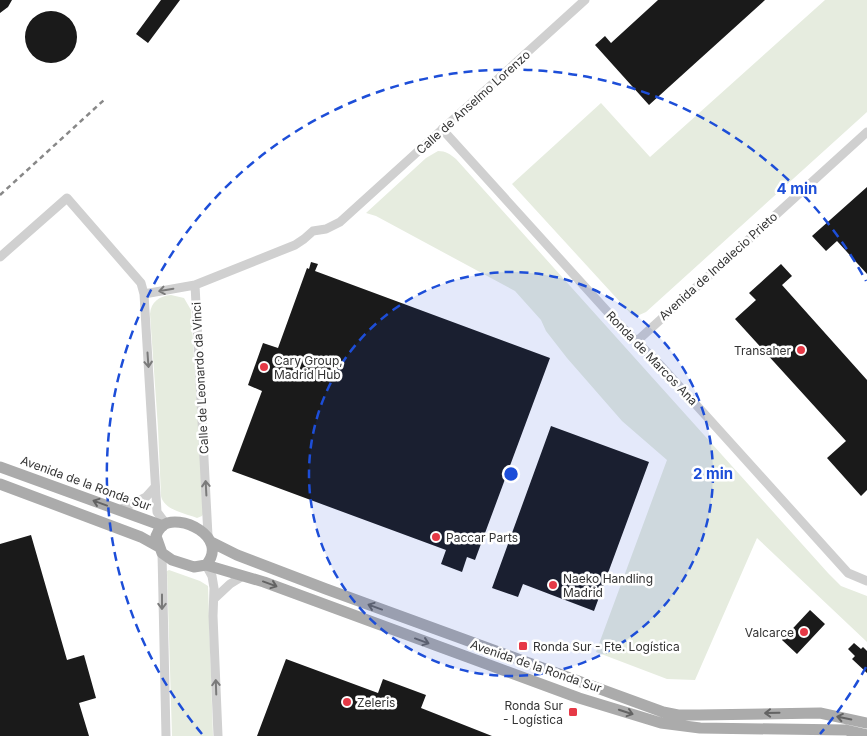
<svg xmlns="http://www.w3.org/2000/svg" width="867" height="736" viewBox="0 0 867 736" font-family="Inter,sans-serif">
<style>
.green{fill:#e6ecdf}
.building{fill:#1a1a1a}
.lines{fill:none;stroke-linecap:round;stroke-linejoin:round}
.minor{stroke:#d0d0d0;stroke-width:9}
.major{stroke:#ababab;stroke-width:11}
.rail{stroke:#888;stroke-width:2.5;stroke-dasharray:5 4;stroke-linecap:butt}
.oneway{stroke:#7a7a7a}
.oneway2{stroke:#636363}
.ring{fill:none;stroke:#1d4ed8;stroke-width:2.5;stroke-dasharray:9 6}
.poi-dot{fill:#e63946;stroke:#fff;stroke-width:2}
.labels{text-anchor:middle;dominant-baseline:central;stroke-width:5;stroke-linejoin:round;paint-order:stroke}
.street-label{font-size:12px;fill:#333;stroke:#fff}
.poi-label{font-size:12px;fill:#333;stroke:#fff;text-anchor:start}
.centre{fill:#1d4ed8;stroke:#fff;stroke-width:2.5}
.ring-label{font-size:15px;text-anchor:middle;font-weight:bold;fill:#1d4ed8;stroke:#fff;stroke-width:5;stroke-linejoin:round;paint-order:stroke}
</style>
<rect width="100%" height="100%" fill="#fff"/>
<path class="green" d="M825,0H867V112L646,312L637,316L632,315L512,184L601,103L650,157Z
M438,151C446,151 450,154 456,159L828,573L841,586L867,596V642L757,538L695,680L667,679L596,652L667,460L622,421L567,358L546,331L541,320L515,291L376,216L366,213L426,158Z
M171,295L184,298L191,310L204,513L202,516L197,518C184,513 164,510 161,496L158,428L150,314C151,302 159,296 171,295Z
M169,570L200,581L208,586L213,736H172L167,571Z"/>
<path class="building" d="M0,0H12L8,7L0,13Z
M161,0H180L148,43L136,34Z
M658,0H765L649,105L595,45L605,36L611,43Z
M25 37a26 26 0 1 1 52 0a26 26 0 1 1-52 0Z
M867,187V274L837,241L826,251L812,236Z
M311,262L318,264L315,271L550,358L475,560L467,557L462,572L441,564L446,550L232,471L262,391L248,385L263,343L278,348L307,268L309,269Z
M781,264L792,276L782,285L867,380V490L861,496L827,458L846,441L735,319L756,300L749,293Z
M551,426L649,462L594,611L523,584L518,597L492,588Z
M31,535L67,660L84,655L96,698L79,703L89,736H0V544Z
M810,610L825,624L797,654L782,640Z
M854,643L861,649L863,647L867,651V673L852,659L855,656L848,649Z
M286,659L378,693L383,679L426,695L421,708L492,736H257Z"/>
<g class="lines">
<path class="minor" d="M442,129L615,320L662,367L848,573L867,581
M0,257L67,198L141,283L144,294L157,512L166,524
M195,285L295,245L304,239L313,231L326,229L340,222L585,0
M144,294L195,285L208,536
M637,341L867,132
M119,510L146,497L155,487
M162,553L166,736
M206,565L212,576L214,588L213,616L218,736
M215,598L230,584L243,576"/>
<path class="major" d="M0,467L163,526
M0,484L141,537L159,547
M211,542L237,555L326,589L663,712L678,715H699L820,713L867,723
M206,565C230,537 179,512 162,526C159,529 157,533 156,536L162,553L172,560L194,567L206,565L264,582L579,698L661,723L700,728L846,730L867,735"/>
<path class="rail" d="M0,195L104,100"/>
</g>
<defs><path id="oneway-shaft" d="M-6 0H5M1.5-3L5.5 0L1.5 3" fill="none" stroke-width="1.6" stroke-linecap="round" stroke-linejoin="round" transform="scale(1.25)"/></defs>
<g class="oneway">
<use href="#oneway-shaft" transform="translate(166 290) rotate(170)"/>
<use href="#oneway-shaft" transform="translate(148 360) rotate(86)"/>
<use href="#oneway-shaft" transform="translate(206 488) rotate(-93)"/>
<use href="#oneway-shaft" transform="translate(162 602) rotate(90)"/>
<use href="#oneway-shaft" transform="translate(216 687) rotate(-92)"/>
</g>
<g class="oneway2">
<use href="#oneway-shaft" transform="translate(100 503) rotate(-160)"/>
<use href="#oneway-shaft" transform="translate(270 584) rotate(20)"/>
<use href="#oneway-shaft" transform="translate(375 607) rotate(-160)"/>
<use href="#oneway-shaft" transform="translate(422 641) rotate(20)"/>
<use href="#oneway-shaft" transform="translate(626 712) rotate(18)"/>
<use href="#oneway-shaft" transform="translate(772 713) rotate(179)"/>
<use href="#oneway-shaft" transform="translate(844 718) rotate(-168)"/>
</g>
<circle cx="511" cy="474" r="202" fill="#1d4ed8" fill-opacity=".12"/>
<g class="ring">
<circle cx="511" cy="474" r="202"/>
<path d="M866 667A404 404 0 0 1 820 734M202 734A404 404 0 1 1 866 281"/>
</g>
<g class="poi-dot">
<circle cx="801" cy="350" r="5"/>
<circle cx="264" cy="367" r="5"/>
<circle cx="436" cy="537" r="5"/>
<circle cx="553" cy="585" r="5"/>
<circle cx="804" cy="632" r="5"/>
<rect x="518" y="641" width="10" height="10" rx="2.5"/>
<circle cx="347" cy="702" r="5"/>
<rect x="568" y="707" width="10" height="10" rx="2.5"/>
</g>
<g class="labels">
<g class="street-label">
<text transform="translate(473 102) rotate(-42)">Calle de Anselmo Lorenzo</text>
<text transform="translate(718 266) rotate(-42)">Avenida de Indalecio Prieto</text>
<text transform="translate(652 358) rotate(46)">Ronda de Marcos Ana</text>
<text transform="translate(200 378) rotate(-93)">Calle de Leonardo da Vinci</text>
<text transform="translate(86 483) rotate(20)">Avenida de la Ronda Sur</text>
<text transform="translate(536 666) rotate(19)">Avenida de la Ronda Sur</text>
</g>
<g class="poi-label">
<text x="791" y="350" text-anchor="end">Transaher</text>
<text x="274" y="360">Cary Group,<tspan x="274" dy="14">Madrid Hub</tspan></text>
<text x="446" y="537">Paccar Parts</text>
<text x="563" y="578">Naeko Handling<tspan x="563" dy="14">Madrid</tspan></text>
<text x="794" y="632" text-anchor="end">Valcarce</text>
<text x="533" y="646">Ronda Sur - Fte. Logística</text>
<text x="357" y="702">Zeleris</text>
<text x="563" y="705" text-anchor="end">Ronda Sur<tspan x="563" dy="14">- Logística</tspan></text>
</g>
</g>
<circle cx="511" cy="474" r="8" class="centre"/>
<g class="ring-label">
<text x="797" y="194">4 min</text>
<text x="713" y="479">2 min</text>
</g>
</svg>
